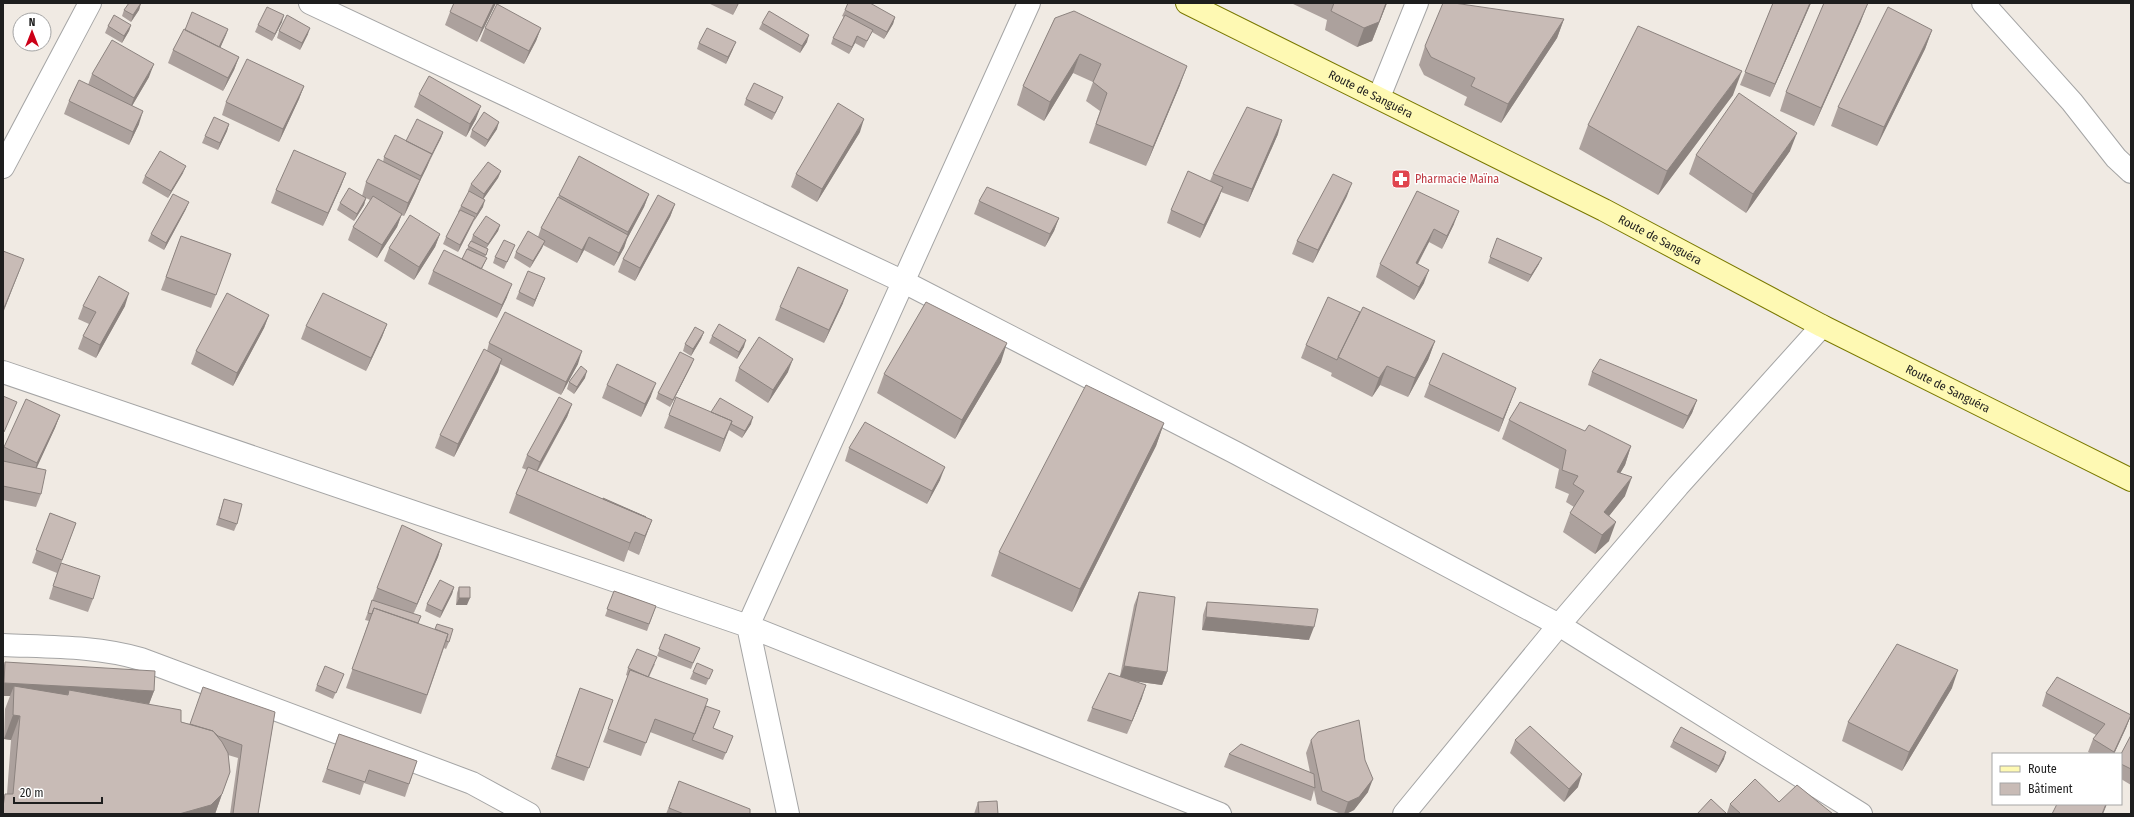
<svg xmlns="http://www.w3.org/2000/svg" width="2134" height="817" viewBox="0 0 2134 817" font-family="'Fira Sans Condensed',sans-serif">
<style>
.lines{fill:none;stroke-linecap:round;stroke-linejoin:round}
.street-casing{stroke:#a5a5a5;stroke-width:24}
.secondary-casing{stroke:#7a7900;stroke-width:24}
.street{stroke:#fff;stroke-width:22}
.secondary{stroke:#fef9b3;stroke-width:22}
.wall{fill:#aca19d}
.shaded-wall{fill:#8c837f}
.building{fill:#c8bbb6;stroke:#8c837f}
.labels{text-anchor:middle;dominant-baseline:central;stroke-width:3;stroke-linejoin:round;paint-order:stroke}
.street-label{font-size:12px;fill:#1e1e1e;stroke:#fff}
.health-label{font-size:12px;fill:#be3a42;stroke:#fff;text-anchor:start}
</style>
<rect width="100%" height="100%" fill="#f0eae3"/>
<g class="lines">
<defs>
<path id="street" d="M310,3L904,282L1236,453L1559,625L1861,814
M1983,3L2072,102L2116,158L2131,172
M1379,97L1417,3
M3,167L90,3
M3,372L748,626L1220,814
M3,645C49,647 97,646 141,659L472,783L529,814
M788,814L748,626L1029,3
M1404,814L1559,625L1678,486L1822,326"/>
<g id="secondary">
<path id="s1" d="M1187,3L1604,210L1822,326L2131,480"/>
</g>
</defs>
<use href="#street" class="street-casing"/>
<use href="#secondary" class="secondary-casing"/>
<use href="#street" class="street"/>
<use href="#secondary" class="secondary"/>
</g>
<path class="wall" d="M141,3L139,10L131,22L122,16L124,10Z
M496,3L477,42L445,25L450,12Z
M708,3H739L733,15Z
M1291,3H1387L1372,41L1357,47L1325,30L1327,20Z
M1773,3H1811L1770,97L1740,85Z
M845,10L895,17L893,24L884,39L872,32L864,48L855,43L849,54L831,44L833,38L844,17L842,16Z
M1055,18L1180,85L1146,166L1089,143L1100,111L1086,101L1093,82L1073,73L1044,121L1017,105L1023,86Z
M1564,19L1557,38L1501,123L1464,105L1467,97L1424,75L1419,65L1425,46Z
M1861,21L1814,126L1780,111L1786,92Z
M282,22L272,41L255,32L258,25Z
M762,23L807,42L800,53L759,29Z
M131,25L129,31L122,43L105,33L108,26Z
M485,28H541L536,41L524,64L480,41Z
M228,29L220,48L239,57L234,70L223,91L168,63L173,50L185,30Z
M1932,30L1925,49L1877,146L1831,126L1838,107Z
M279,31L308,34L300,50L277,38Z
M699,43L733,49L726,64L697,49Z
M92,74L149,77L132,106L139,124L129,145L64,114L69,101L88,85Z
M304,86L299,99L279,142L222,115L226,102Z
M419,94L476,119L466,137L414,107Z
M1733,95L1658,195L1579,149L1588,125Z
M746,99L780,104L772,120L744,105Z
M229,124L227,131L218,150L202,143L205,136Z
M497,129L485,147L470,137L472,130Z
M443,132L441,138L420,181L415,193L404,216L401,215L397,227L377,258L348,240L353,227L370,200L362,196L366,198L364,205L354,221L337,210L340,203L362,196L366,182L383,162L384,157L406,141Z
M860,132L817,202L791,187L796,174Z
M1278,134L1248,202L1221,192L1218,200L1200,238L1167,223L1171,210L1210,181L1213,174Z
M1790,151L1746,213L1689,174L1696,155Z
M501,171L498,178L483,199V207L474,221L458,252L443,244L446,237L459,213L458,212L461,206L469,192L468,191L471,184Z
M183,173L168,198L142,183L145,176Z
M346,173L341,186L323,226L271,203L276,190Z
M1417,191L1454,224L1442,249L1429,242L1418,264L1424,283L1414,300L1376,277L1380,264Z
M649,194L644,207L627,239L624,248L614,266L584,250L577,263L543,245L542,248L530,268L514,258L516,252L538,237L541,228L557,199L559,195Z
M1347,196L1313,263L1292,254L1297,241Z
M979,201L1059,218L1054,231L1045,247L974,214Z
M675,204L670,217L635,281L618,272L623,259Z
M186,209L164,250L148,241L151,234Z
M500,225L498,231L486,248L488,249L485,258H487L482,269L507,297L497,318L428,284L433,271L462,259L471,241L473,235Z
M440,234L435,247L414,280L384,261L389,248Z
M181,236L231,254L211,308L161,290Z
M1497,238L1539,264L1528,282L1488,263Z
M515,245L504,269L493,263L495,257Z
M545,278L533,307L516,299L519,292Z
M843,303L824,343L775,320L780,307Z
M83,306H125L96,358L78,349L83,336L89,324L78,319Z
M1360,312L1435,341L1428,360L1408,397L1380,385L1372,397L1331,376L1332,372V373L1301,358L1306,345Z
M269,315L264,328L233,386L191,364L196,351Z
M387,324L382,337L366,371L301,339L306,326Z
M704,332L701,339L691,356L683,351L685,344Z
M712,336L744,347L737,359L709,343Z
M489,343L578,364L561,395L500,364L498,372L454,457L435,448L440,435L487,351Z
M694,359L691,366L670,407L656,399L658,393Z
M1001,362L955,439L877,393L884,374Z
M739,368L788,372L768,403L735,381Z
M1592,372L1697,400L1692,413L1683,429L1588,385Z
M585,378L574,394L567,389L569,382Z
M1429,384L1511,401L1499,432L1424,397Z
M607,385L651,396L641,417L602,398Z
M572,404L567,417L538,471L652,520L639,555L628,550L624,562L509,513L516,494L527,470L522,468L527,455Z
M711,412L751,424L742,438L729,430L720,452L664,428L669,415Z
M60,415L55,428L36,468L41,494L36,507L3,500V451L4,447Z
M1509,420L1585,431L1631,446L1625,465L1620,473L1625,496L1609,516V541L1595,554L1563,532L1570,513L1574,507L1566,502L1569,494L1555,488L1559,469L1502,439Z
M1164,423L1156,446L1072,612L991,576L999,552Z
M849,448L940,480L927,504L845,461Z
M224,499L237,524L234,531L216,525Z
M50,513L76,523L61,564L93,599L88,612L49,599L57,573L32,563Z
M442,544L438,557L413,614L418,623L449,642L446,649L444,648L421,714L346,688L369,621L365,620L377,588Z
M454,587L452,594L440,618L425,611L427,604Z
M459,587L467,605H456L457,593Z
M614,591L656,606L647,631L605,616Z
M1139,592L1167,672L1162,685L1133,681L1142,698L1127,734L1087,721L1092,708L1120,676L1134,605Z
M1207,602L1309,640L1202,630L1203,615Z
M665,634L697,654L691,669L657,656Z
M5,662L154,691L149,704L181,722L190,724L275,712L258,814H230L238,758L228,755L230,772L215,814H3V799L5,794H7L11,740L4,739L5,709L10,696H3V669Z
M655,664L649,677L706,706L713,728L733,736L723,760L650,732L641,756L603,742L628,676L626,675L628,668Z
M693,672L710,676L706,685L690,679Z
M344,674L333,699L315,691L317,685Z
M580,688L613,700L584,781L551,769Z
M1952,688L1902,771L1842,741L1848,722Z
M2046,693L2131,715L2126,728L2114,754H2092L2088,752L2093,739L2096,735L2042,706Z
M339,734L417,761L405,797L364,783L360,795L322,782Z
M2131,735V785L2121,779V754Z
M1311,740L1368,792L1354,810L1346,814H1341L1317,804L1314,790L1311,801L1224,767L1229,754L1310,772L1306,753Z
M1515,740L1578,787L1564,802L1510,753Z
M1673,741L1724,759L1716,773L1670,747Z
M679,781L750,814H666Z
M978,802L998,814H974Z
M1779,802L1833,814H1697L1727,813L1730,804Z"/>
<path class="shaded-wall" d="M141,3L139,10L131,22L133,15Z
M494,3H496L477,42L482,28Z
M738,3H739L733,15Z
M1387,3L1372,41L1357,47L1364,28Z
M1810,3H1811L1770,97L1775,84Z
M1868,3L1861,21L1814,126L1821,108Z
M284,15L282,22L272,41L275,34Z
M895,17L893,24L884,39L887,32Z
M1564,19L1557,38L1501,123L1508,104Z
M131,25L129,31L122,43L124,36Z
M310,28L308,34L300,50L302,43Z
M541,28L536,41L524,64L529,51Z
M228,29L226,35L217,55L219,48Z
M1932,30L1925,49L1877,146L1884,127Z
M809,35L807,42L800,53L802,46Z
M857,36L855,43L849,54L852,47Z
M736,42L733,49L726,64L728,57Z
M1080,54L1073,73L1044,121L1050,102Z
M239,57L234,70L223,91L228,78Z
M154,64L149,77L129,111L134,98Z
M1187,66L1180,85L1146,166L1153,147Z
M1742,71L1733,95L1658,195L1667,171Z
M304,86L299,99L279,142L283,129Z
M783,97L780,104L772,120L775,113Z
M481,106L476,119L466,137L470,124Z
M143,111L139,124L129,145L133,132Z
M864,119L860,132L817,202L822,189Z
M1282,120L1278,134L1248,202L1252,189Z
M499,122L497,129L485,147L488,140Z
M229,124L227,131L218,150L220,143Z
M443,132L441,138L429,161L432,154Z
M1797,133L1790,151L1746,213L1753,194Z
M432,154L427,167L420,181L415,193L404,216L408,203L416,188L421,176Z
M186,166L183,173L168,198L171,191Z
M501,171L498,178L482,201L484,194Z
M346,173L341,186L323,226L328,213Z
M1352,183L1347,196L1313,263L1318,250Z
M1223,187L1218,200L1200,238L1204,225Z
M649,194L644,207L627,239L624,248L614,266L619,253L625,241L628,232Z
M366,198L364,205L354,221L357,214Z
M485,200L483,207L474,221L477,214Z
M189,202L186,209L164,250L166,243Z
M675,204L670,217L635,281L640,268Z
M1459,211L1454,224L1442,249L1447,236Z
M402,214L397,227L377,258L382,245Z
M475,217L472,224L458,252L460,245Z
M1059,218L1054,231L1045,247L1050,234Z
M500,225L498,231L485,250L488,244Z
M1434,229L1429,242L1411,276L1416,263Z
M440,234L435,247L414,280L419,267Z
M589,237L584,250L577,263L582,250Z
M545,241L542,248L530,268L533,261Z
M1542,258L1539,264L1528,282L1531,275Z
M24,259L19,272L3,313L4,308Z
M1429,270L1424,283L1414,300L1419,287Z
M545,278L542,285L533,307L535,300Z
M512,284L507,297L497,318L502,305Z
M848,290L843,303L824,343L829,330Z
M129,293L125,306L96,358L100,345Z
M269,315L264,328L233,386L237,373Z
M387,324L382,337L366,371L371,358Z
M704,332L701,339L691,356L693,349Z
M746,340L744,347L737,359L739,352Z
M1435,341L1428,360L1408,397L1415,378Z
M1007,343L1001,362L955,439L962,420Z
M582,351L578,364L561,395L566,382Z
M502,359L498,372L454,457L458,444Z
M694,359L691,366L670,407L673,400Z
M793,359L788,372L768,403L773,390Z
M1387,366L1380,385L1372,397L1379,378Z
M587,371L585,378L574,394L577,387Z
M656,383L651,396L641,417L645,404Z
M1516,388L1511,401L1499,432L1503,419Z
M1697,400L1692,413L1683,429L1688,416Z
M572,404L567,417L535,475L540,462Z
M60,415L55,428L33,476L37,463Z
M753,417L751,424L742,438L745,431Z
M732,421L727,434L720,452L724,439Z
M1164,423L1156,446L1072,612L1080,589Z
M1631,446L1625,465L1610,491L1617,472Z
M945,467L940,480L927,504L932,491Z
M1632,477L1625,496L1597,531L1604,512Z
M652,520L645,538L639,555L645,536Z
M1616,522L1609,541L1595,554L1602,535Z
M635,532L628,550L624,562L630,543Z
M442,544L438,557L412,617L417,604Z
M454,587L452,594L440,618L442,611Z
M459,598H470L467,605H456Z
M1206,617L1314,627L1309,640L1202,630Z
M1124,666L1167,672L1162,685L1119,679Z
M1958,670L1952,688L1902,771L1909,752Z
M4,683L154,691L149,704L69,690L66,699L14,686L10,696H3V686Z
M1146,685L1142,698L1127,734L1132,721Z
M13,715L20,716L11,740L4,739Z
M2131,715L2126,728L2114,754H2113Z
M1726,752L1724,759L1716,773L1719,766Z
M1582,774L1578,787L1564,802L1569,789Z
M1373,779L1368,792L1354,810L1346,814H1344L1348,802Z
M222,794L215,814H179Z
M2106,804H2107L2103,814H2102Z"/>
<path class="building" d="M129,3H141L133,15L124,10Z
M454,3H494L482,28L450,12Z
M848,3H870L895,17L887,32L845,10Z
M1334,3H1386L1379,22L1364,28L1331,11Z
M1443,3H1454L1564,19L1508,104L1471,86L1475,78L1431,57L1425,46Z
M1773,3H1810L1775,84L1745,72Z
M1824,3H1868L1821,108L1786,92Z
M497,4L541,28L529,51L485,28Z
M267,7L284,15L275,34L258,25Z
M1888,7L1932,30L1884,127L1838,107Z
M769,11L809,35L802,46L762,23Z
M1074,11L1187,66L1153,147L1096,124L1107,93L1093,82L1101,64L1080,54L1050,102L1023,86L1055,18Z
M192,12L228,29L219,47L185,30Z
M114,15L131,25L124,36L108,26Z
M287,15L310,28L302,43L279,31Z
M845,15L873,30L867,41L857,36L852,47L833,38Z
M1638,26L1742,71L1667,171L1588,125Z
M707,28L736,42L728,57L699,43Z
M184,29L239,57L228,78L173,50Z
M112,40L154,64L134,98L92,74Z
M247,59L304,86L283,129L226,102Z
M429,76L481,106L470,124L419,94Z
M79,80L143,111L133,132L69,101Z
M754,83L783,97L775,113L746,99Z
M1739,93L1797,133L1753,194L1696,155Z
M838,103L864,119L822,189L796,174Z
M1247,107L1282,120L1252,189L1213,174Z
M484,112L499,122L488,140L472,130Z
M214,117L229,124L220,143L205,136Z
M417,119L443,132L432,154L406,141Z
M395,135L432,154L421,176L384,157Z
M294,150L346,173L328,213L276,190Z
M160,151L186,166L171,191L145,176Z
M579,156L649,194L628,232L559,195Z
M378,159L420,180L408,203L366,182Z
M488,162L501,171L484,194L471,184Z
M1188,171L1223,187L1204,225L1171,210Z
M1333,174L1352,183L1318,250L1297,241Z
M987,187L1059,218L1050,234L979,201Z
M349,188L366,198L357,214L340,203Z
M469,191L485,200L477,214L461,206Z
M1417,191L1459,211L1447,236L1434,229L1416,263L1429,270L1419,287L1380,264Z
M173,194L189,202L166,243L151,234Z
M658,195L675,204L640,268L623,259Z
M373,196L402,214L382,245L353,227Z
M558,197L628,235L619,253L589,237L582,250L541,228Z
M460,210L475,217L460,245L446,237Z
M410,215L440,234L419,267L389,248Z
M486,216L500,225L488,244L473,235Z
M528,231L545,241L533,261L516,252Z
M181,236L231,254L216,295L166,277Z
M1497,238L1542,258L1531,275L1490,257Z
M504,240L515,245L507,262L495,257Z
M471,241L488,249L486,255L468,246Z
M467,249L487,258L481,269L462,259Z
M444,250L512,284L502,305L433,271Z
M3,251L24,259L4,308L3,307Z
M798,267L848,290L829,330L780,307Z
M528,271L545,278L535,300L519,292Z
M99,276L129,293L100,345L83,336L96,312L83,306Z
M227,293L269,315L237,373L196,351Z
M323,293L387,324L371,358L306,326Z
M1328,297L1360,312L1337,360L1306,345Z
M926,302L1007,343L962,420L884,374Z
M1363,307L1435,341L1415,378L1387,366L1379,378L1338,357Z
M505,312L582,351L566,382L489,343Z
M719,324L746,340L739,352L712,336Z
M695,327L704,332L693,349L685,344Z
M759,337L793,359L773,390L739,368Z
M484,349L502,359L458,444L440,435Z
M680,352L694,359L673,400L658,393Z
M1443,353L1516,388L1503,419L1429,384Z
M1600,359L1697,400L1688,416L1592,372Z
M617,364L656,383L645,404L607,385Z
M581,366L587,371L577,387L569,382Z
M1086,385L1164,423L1080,589L999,552Z
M3,396L17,402L4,432H3Z
M559,397L572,404L540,462L527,455Z
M676,397L732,421L724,439L669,415Z
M720,398L753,417L745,431L731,424L732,421L711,412Z
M26,399L60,415L37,463L4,447Z
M1520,402L1585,431L1589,425L1631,446L1617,472L1632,477L1604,512L1616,522L1602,535L1570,513L1584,491L1573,484L1578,476L1562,470L1566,450L1509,420Z
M865,422L945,467L932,491L849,448Z
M3,461L46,470L41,494L3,486Z
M528,467L652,520L645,536L635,532L630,543L516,494Z
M603,498L646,517L603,499Z
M224,499L242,504L237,524L219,518Z
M50,513L76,523L62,560L36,550Z
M402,525L442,544L417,604L377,588Z
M61,563L100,576L93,599L53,586Z
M440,580L454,587L442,611L427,604Z
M459,587H470V598H459Z
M614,591L656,606L649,624L607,609Z
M1139,592L1175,597L1167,672L1124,666Z
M372,600L421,616L418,623L374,608L372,614L368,613Z
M1207,602L1318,609L1314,627L1206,617Z
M374,608L448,634L427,695L352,669Z
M437,624L453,629L449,642L446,641L448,634L435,629Z
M665,634L700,648L693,663L659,649Z
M1897,644L1958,670L1909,752L1848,722Z
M637,649L657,657L648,677L628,668Z
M5,662L155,671L154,691L4,683Z
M697,663L713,670L709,679L693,672Z
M325,666L344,674L336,693L317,685Z
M630,670L708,699L695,734L655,719L646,743L608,729Z
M1109,673L1146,685L1132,721L1092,708Z
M2057,677L2131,715L2114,752L2093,739L2105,724L2046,693Z
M14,686L68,695L69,690L181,710V722L213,731L222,742L228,753L230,772L222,794L211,805L179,814H3V807L5,794H13L20,716L13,715Z
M203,687L275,712L258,814H233L242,745L218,736L213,731L190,724Z
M580,688L613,700L589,768L556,756Z
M706,706L720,711L713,728L733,736L726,753L692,740Z
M1359,720L1365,760L1373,779L1359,797L1348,802L1322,791L1311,740L1318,732Z
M1530,726L1582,774L1569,789L1515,740Z
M1681,727L1726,752L1719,766L1673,741Z
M339,734L417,761L409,784L369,770L365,782L327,769Z
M2131,735V769L2121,764V754Z
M1241,744L1314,774L1315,788L1229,754Z
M1755,779L1779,802L1797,785L1833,814H1741L1730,804Z
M679,781L750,809V814H684L669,808Z
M1711,799L1727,814H1697Z
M997,801L998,814H979L978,802Z
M2057,804H2106L2102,814H2052Z"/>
<defs>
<symbol id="pharmacy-square" viewBox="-11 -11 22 22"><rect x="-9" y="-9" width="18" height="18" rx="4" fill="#e0444e" stroke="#fff"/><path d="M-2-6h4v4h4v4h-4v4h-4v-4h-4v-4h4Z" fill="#fff"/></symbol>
</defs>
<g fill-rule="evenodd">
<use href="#pharmacy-square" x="1390" y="168" width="22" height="22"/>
</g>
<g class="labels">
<g class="street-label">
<text stroke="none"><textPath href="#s1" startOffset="205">Route de Sanguéra</textPath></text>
<text stroke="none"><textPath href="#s1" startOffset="529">Route de Sanguéra</textPath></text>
<text stroke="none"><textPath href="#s1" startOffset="853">Route de Sanguéra</textPath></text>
</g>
<g class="health-label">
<text x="1415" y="179">Pharmacie Maïna</text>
</g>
</g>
<rect width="2134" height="817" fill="none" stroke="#1e1e1e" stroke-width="8"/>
<rect x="1992" y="753" width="130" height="52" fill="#ffffff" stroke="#a5a5a5"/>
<rect x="2000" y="766" width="20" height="6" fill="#fef9b3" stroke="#a5a5a5"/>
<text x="2028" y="773" font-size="12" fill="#1e1e1e">Route</text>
<rect x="2000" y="783" width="20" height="12" fill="#c8bbb6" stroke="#a5a5a5"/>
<text x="2028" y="793" font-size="12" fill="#1e1e1e">Bâtiment</text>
<g transform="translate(32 32)"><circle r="19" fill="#ffffff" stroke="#a5a5a5"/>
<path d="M0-3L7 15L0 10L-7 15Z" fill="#cc0018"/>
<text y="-6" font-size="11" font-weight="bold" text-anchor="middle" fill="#1e1e1e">N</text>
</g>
<path d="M14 797v6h88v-6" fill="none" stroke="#1e1e1e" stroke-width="2"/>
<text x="20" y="797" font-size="12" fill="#1e1e1e" stroke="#ffffff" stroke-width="3" paint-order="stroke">20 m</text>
</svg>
